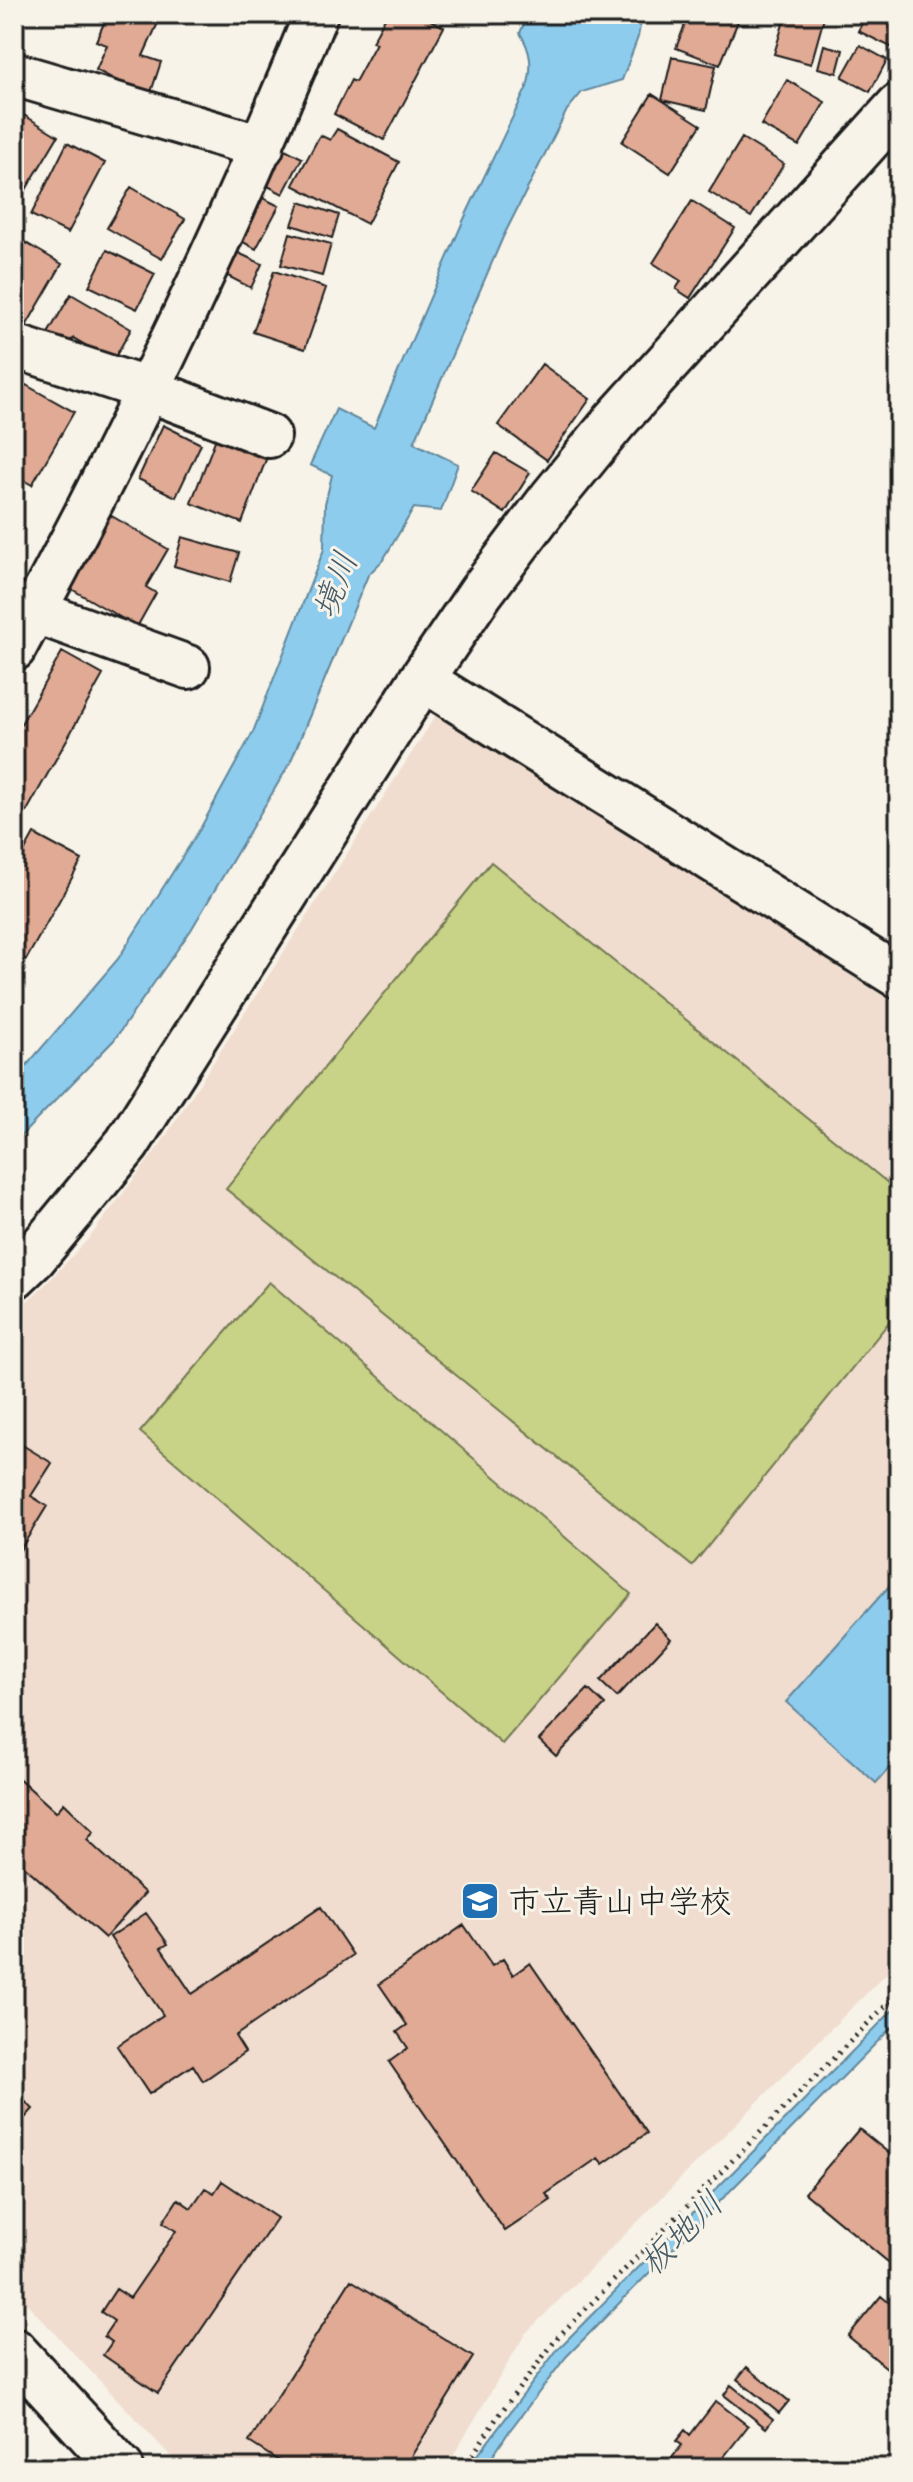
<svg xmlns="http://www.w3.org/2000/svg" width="913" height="2482" viewBox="0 0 913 2482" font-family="Caveat,'Klee One',sans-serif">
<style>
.built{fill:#f0ddcf}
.green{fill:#c8d387;stroke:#727852;stroke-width:2}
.water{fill:#8eccee;stroke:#60869a;stroke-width:2}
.building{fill:#e0aa95;stroke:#1c1c1c;stroke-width:2}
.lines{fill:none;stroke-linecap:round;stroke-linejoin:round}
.minor-casing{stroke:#1c1c1c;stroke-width:48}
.tertiary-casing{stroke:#1c1c1c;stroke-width:50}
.path{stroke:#1c1c1c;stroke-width:5;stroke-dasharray:2 6;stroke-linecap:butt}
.minor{stroke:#f7f3e8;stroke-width:42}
.tertiary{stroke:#f7f3e8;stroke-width:44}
.labels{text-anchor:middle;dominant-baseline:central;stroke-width:6;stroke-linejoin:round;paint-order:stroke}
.poi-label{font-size:32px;fill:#1c1c1c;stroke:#f7f3e8;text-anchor:start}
.water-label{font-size:34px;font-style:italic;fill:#445a66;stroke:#f7f3e8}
</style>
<rect width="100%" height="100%" fill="#f7f3e8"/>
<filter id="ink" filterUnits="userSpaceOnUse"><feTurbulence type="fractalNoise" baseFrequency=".0125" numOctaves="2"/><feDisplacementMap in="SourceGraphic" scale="16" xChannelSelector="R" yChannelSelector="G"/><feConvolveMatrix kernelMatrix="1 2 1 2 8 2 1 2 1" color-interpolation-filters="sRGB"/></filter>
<g filter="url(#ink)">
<path class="built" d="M438,712L899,1006V1961L525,2334L446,2468H182L14,2290V1313L48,1282L89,1238L160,1145Z"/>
<path class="green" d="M491,862L899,1192V1310L692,1566L226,1189Z
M269,1282L631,1594L502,1744L140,1432Z"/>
<path class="water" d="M528,14H628L627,16L640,26L638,37L622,80L582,92L567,110L503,237L414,443L458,464L441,511L414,508L383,560L368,575L290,763L191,930L114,1040L14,1143V1080L118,959L200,829L253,732L324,549L325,504L332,475L310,465L336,409L374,428L464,219L527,87C533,66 531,51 520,33Z
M899,1575V1757L876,1783L786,1702Z
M899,2004V2020L566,2357L510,2430L485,2468H472L478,2455L557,2350Z"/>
<path class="building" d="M108,14H162L143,56L161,62L151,92L121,83L96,70L107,45L96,41Z
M387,14H419L444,27L384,140L334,114L351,80L355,82L376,43L372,42Z
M689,14H741L720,65L676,48Z
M786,14H825L811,64L774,54Z
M867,14H899V51L858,31Z
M824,45L843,50L837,73L818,68Z
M860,45L887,60L870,92L842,77Z
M672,57L716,66L706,110L662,100Z
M787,80L825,102L799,146L761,125Z
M652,94L701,125L670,173L622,142Z
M14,109L58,136L18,203L14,200Z
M337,129L399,162L367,224L293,185L320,135L330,140Z
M742,138L784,164L751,217L709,192Z
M67,143L105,163L68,233L31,215Z
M283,148L302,158L283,194L264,184Z
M131,187L185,219L162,259L107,228Z
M253,193L279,206L256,249L230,235Z
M692,201L735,228L690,298L676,289L681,281L653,263Z
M300,202L339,215L332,238L292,225Z
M290,233L331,244L322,276L281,265Z
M14,236L62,264L25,328L14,322Z
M230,249L262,264L251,288L218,271Z
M107,250L155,274L137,309L89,286Z
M274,271L326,288L305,349L253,332Z
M71,294L131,329L113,361L73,338L67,349L46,337Z
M542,364L590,399L547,460L498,425Z
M17,380L74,412L32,485L14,475V386Z
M163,425L201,444L176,497L138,479Z
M216,438L267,457L242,523L191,503Z
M496,453L530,473L505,513L471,491Z
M14,510L21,514L14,527Z
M110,515L168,549L146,587L156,593L137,627L68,587Z
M182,537L239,553L230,582L174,566Z
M62,652L103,675L14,834V736Z
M34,834L82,860L26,960L14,954V870Z
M14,1440L52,1463L31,1496L47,1506L14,1560Z
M655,1623L671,1639L617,1697L600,1681Z
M588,1689L605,1705L556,1756L539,1740Z
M14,1774L56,1812L64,1803L94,1832L87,1840L145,1893L105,1938L14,1857Z
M321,1907L353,1955L235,2036L245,2052L203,2081L193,2065L149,2094L117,2046L163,2015L110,1937L146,1913L168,1944L161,1948L192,1994Z
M464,1925L492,1966L503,1959L513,1975L530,1963L647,2133L603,2164L598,2158L546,2194L551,2200L505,2231L389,2062L408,2048L397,2032L407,2025L379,1984Z
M14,2091L33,2109L14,2130Z
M859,2129L890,2154L897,2145L899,2147V2271L805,2193Z
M222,2181L277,2218L158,2393L103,2355L112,2342L104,2336L114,2321L101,2312L116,2289L130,2298L176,2231L163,2222L178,2199L191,2208L205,2188L214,2193Z
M351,2280L473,2357L404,2468H290L249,2442Z
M881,2296L899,2311V2378L848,2336Z
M747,2367L789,2401L779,2413L737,2379Z
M731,2385L773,2419L766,2428L724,2395Z
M716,2401L748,2426L715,2468H664L682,2445L676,2441L685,2430L690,2435Z"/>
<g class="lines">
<defs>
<path id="minor" d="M14,74L262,147
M14,346L149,390L269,436
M14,604L188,667
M14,649C126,443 228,232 316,14
M422,679L899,977"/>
<path id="tertiary" d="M14,1276L34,1257L127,1144L422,679L481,592L552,498L615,421L899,106
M14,2351L121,2468"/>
</defs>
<use href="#minor" class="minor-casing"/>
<use href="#tertiary" class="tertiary-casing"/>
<path class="path" d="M464,2468L498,2416L558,2337L899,1992"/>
<use href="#minor" class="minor"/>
<use href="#tertiary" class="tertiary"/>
</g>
</g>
<defs>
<symbol id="school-square" viewBox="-11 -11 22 22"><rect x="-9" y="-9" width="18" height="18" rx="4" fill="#1f6fb2" stroke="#f7f3e8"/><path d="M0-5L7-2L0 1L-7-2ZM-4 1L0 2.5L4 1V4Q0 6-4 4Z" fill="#fff"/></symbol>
</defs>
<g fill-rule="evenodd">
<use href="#school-square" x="458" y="1879" width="44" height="44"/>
</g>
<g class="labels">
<g class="poi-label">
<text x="508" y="1901">市立青山中学校</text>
</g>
<g class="water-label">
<text transform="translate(335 585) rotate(-69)">境川</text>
<text transform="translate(681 2233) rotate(-45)">板地川</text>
</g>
</g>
<rect width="913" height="2482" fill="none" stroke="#f7f3e8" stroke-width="48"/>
<rect x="24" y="24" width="865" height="2434" fill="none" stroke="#1c1c1c" stroke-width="3" filter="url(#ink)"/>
</svg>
